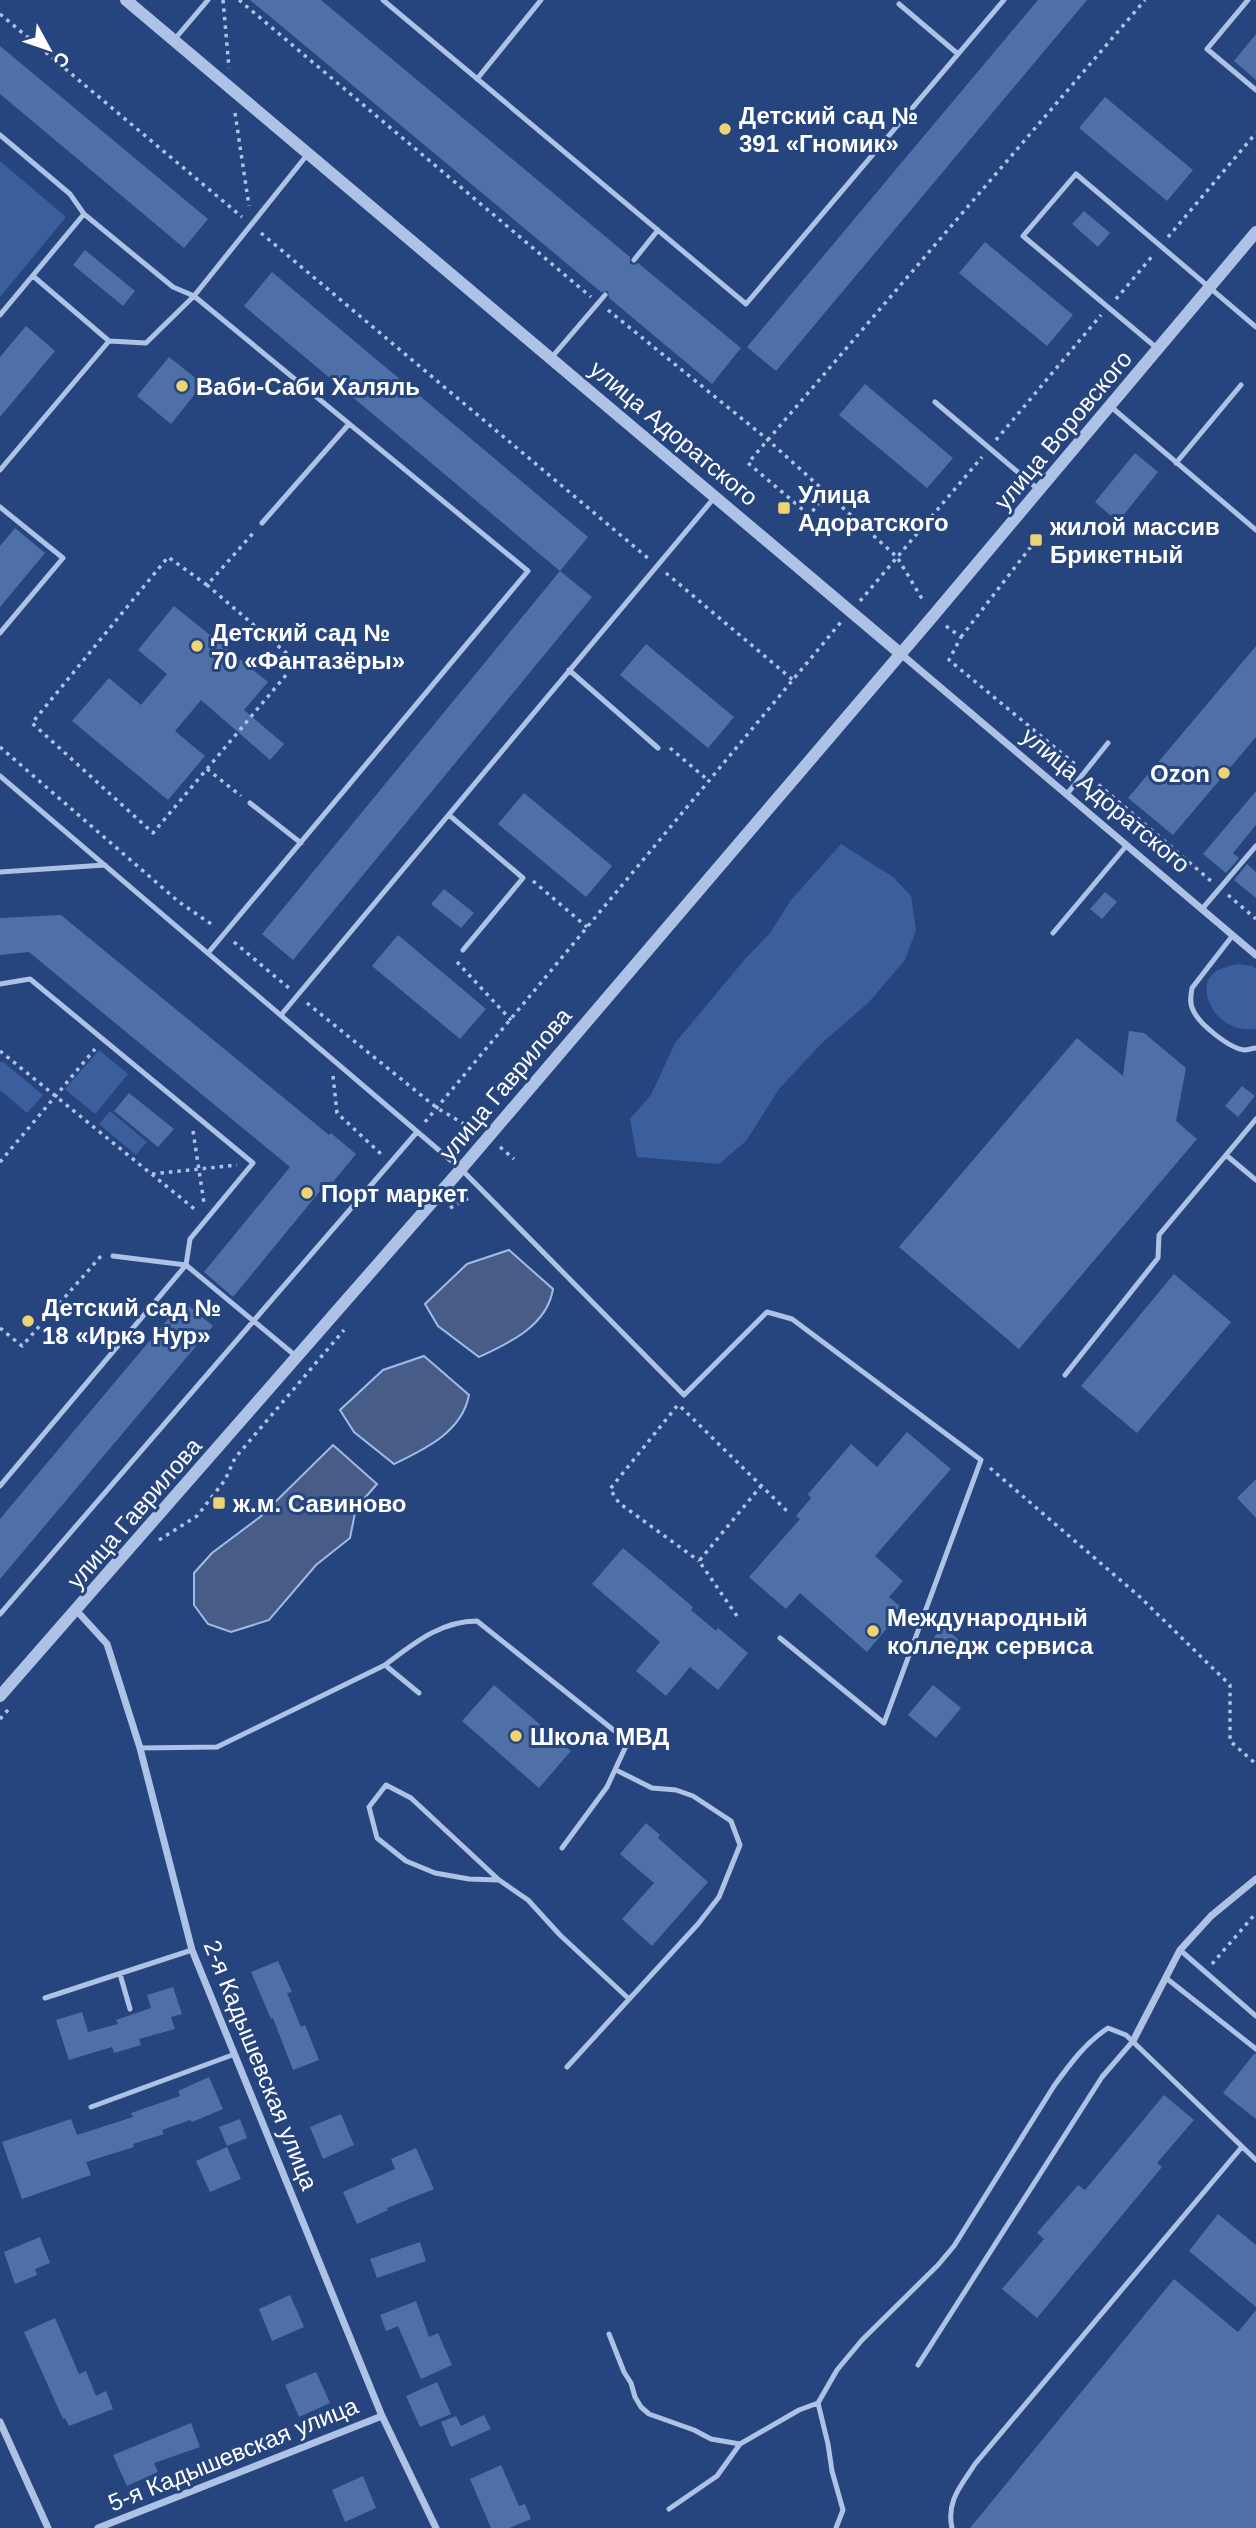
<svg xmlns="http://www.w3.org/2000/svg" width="1256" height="2528" viewBox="0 0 1256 2528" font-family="Helvetica,sans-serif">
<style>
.green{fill:#3b5e9c}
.water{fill:#475d87;stroke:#a1bbe6;stroke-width:2}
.building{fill:#4f6fa7}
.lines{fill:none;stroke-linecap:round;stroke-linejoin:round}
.path{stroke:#adc2e5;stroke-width:3.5;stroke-dasharray:3.5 5;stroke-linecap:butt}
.service{stroke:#adc2e5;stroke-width:5}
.minor{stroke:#adc2e5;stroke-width:7}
.tertiary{stroke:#adc2e5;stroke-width:12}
.poi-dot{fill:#eed572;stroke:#26457f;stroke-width:2.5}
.labels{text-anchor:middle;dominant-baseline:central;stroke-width:6;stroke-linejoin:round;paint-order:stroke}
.poi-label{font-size:24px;font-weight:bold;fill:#fff;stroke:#26457f;text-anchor:start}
.street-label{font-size:24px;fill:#fff;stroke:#26457f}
</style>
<rect width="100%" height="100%" fill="#26457f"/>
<path class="green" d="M0,161L66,217L0,297Z
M841,844L893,877L911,896L916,930L905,960L869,1002L821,1044L779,1089L746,1141L719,1164L637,1157L630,1119L651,1095L675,1043L745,959L770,933L791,900Z
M1237,964L1252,966L1256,968V1029C1247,1030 1237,1029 1228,1024C1212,1015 1196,986 1215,972C1221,968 1230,966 1237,964Z
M99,1050L128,1074L95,1114L65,1089Z
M2,1061L43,1095L27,1113L0,1090V1063Z
M110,1111L147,1142L136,1155L99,1124Z"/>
<path class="water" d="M509,1250L553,1289C547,1326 509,1343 479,1357L438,1326L425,1304L467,1264Z
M424,1356L469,1395C462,1432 425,1449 394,1464L354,1432L340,1410L383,1370Z
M333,1445L377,1484L356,1508L350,1538L316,1565L269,1620L231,1632L208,1624L194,1605V1573L212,1553L260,1517Z"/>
<path class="building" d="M250,0H321L630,257V264L634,265L638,263L741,348L712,384L609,298L608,291L601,292Z
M1038,0H1087L776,371L747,347Z
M1256,34V80L1234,61Z
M0,46L208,219L184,248L0,94Z
M1105,97L1193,170L1167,201L1079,128Z
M1084,211L1110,233L1098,247L1072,224Z
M985,242L1073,315L1047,346L959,273Z
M85,250L135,291L123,306L73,265Z
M272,272L588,537L560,571L244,306Z
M26,326L55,351L0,417V357Z
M169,357L203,384L171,424L137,396Z
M865,384L953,458L927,488L839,415Z
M1135,453L1158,472L1118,522L1095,502Z
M15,528L45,553L0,607V546Z
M560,571L592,597L293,960L262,934Z
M174,606L268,682L244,710L284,744L270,760L201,700L175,731L205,756L168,800L72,721L109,678L141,705L167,674L138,650Z
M646,644L734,717L708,748L620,675Z
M1256,646V737L1173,835L1128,798Z
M1256,791V825L1233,853L1239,858L1226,873L1203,854Z
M524,793L612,866L586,897L498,824Z
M1247,864L1256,872V898L1234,880Z
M444,889L474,913L461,928L431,904Z
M1105,892L1117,902L1102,919L1090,909Z
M61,915L329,1135L331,1133L356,1154L328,1188L325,1185L233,1297L204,1272L290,1167L29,952L0,955V918Z
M398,935L486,1009L460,1039L372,966Z
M1129,1031L1144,1033L1186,1068L1176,1121L1197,1139L1019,1349L899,1247L1077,1038L1123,1076Z
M1242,1086L1255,1096L1238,1117L1225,1106Z
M129,1093L174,1129L158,1147L114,1111Z
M1174,1274L1231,1322L1137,1433L1081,1386Z
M183,1301L213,1326L0,1579V1519Z
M907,1432L951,1469L875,1556L903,1581L889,1597L903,1609L867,1652L800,1593L786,1609L749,1577L800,1519L796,1516L811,1498L808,1494L851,1444L877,1467Z
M1256,1479V1518L1237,1498Z
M623,1548L693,1607L691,1610L716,1631L718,1628L748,1653L718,1690L690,1667L666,1696L636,1671L660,1642L592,1584Z
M943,1626L961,1642L949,1655L932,1640Z
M494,1685L571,1751L539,1788L462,1721Z
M933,1685L961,1708L936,1738L908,1715Z
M646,1823L660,1835L658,1838L708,1882L652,1946L622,1919L654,1883L620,1854Z
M278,1961L292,1992L287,1993L301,2027L305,2025L319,2060L293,2070L273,2018L271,2019L251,1972Z
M173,1987L182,2014L171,2017L175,2029L139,2039L141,2045L114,2053L112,2047L69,2060L56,2020L82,2012L88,2032L118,2024L116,2020L151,2008L147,1995Z
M1254,2054H1256V2119L1223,2093Z
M209,2077L223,2109L192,2122L190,2120L162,2130L164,2134L133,2144L134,2147L86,2162L91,2175L22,2199L2,2142L71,2119L77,2135L133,2117L131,2113L180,2096L178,2091Z
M1164,2095L1194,2120L1157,2163L1162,2167L1037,2318L1002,2289L1044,2239L1037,2233L1078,2185L1085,2190Z
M341,2114L354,2145L323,2159L310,2127Z
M240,2119L247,2138L227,2146L219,2127Z
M227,2147L241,2179L210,2192L196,2161Z
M416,2148L434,2189L387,2208L388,2210L357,2224L343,2192L395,2169L391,2159Z
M1218,2214L1256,2245V2307L1189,2251Z
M40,2237L50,2263L35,2269L37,2275L15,2284L4,2252Z
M420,2242L426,2261L377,2278L370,2259Z
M1174,2279L1238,2332L1256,2310V2528H970Z
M290,2295L304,2327L272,2341L259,2309Z
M416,2301L429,2337L438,2333L452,2365L421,2379L398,2326L386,2331L380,2315Z
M55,2318L79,2374L86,2371L96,2396L106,2391L113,2409L69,2426L65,2418L63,2419L24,2332Z
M316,2372L330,2403L299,2417L285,2385Z
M437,2382L451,2414L420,2427L406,2396Z
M484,2415L491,2429L451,2447L441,2422L456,2416L461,2426Z
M191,2423L200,2447L154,2463L158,2472L127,2486L113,2455Z
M501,2465L519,2506L525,2504L531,2519L509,2528H491L470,2479Z
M363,2476L376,2508L345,2522L332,2490Z"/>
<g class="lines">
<path class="path" d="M223,0L229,68
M239,0L591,297
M0,14L242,217
M235,113L249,206
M261,233L649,559
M1168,237L1256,133
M1116,299L1154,254
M608,310L767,439L897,557L924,602
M996,440L1101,315
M826,496L809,515L748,463L1145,0
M666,573L793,680
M207,585L168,557L32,723L153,833L297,662L207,585L255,531
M860,601L982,457
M946,626L961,637L949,660L1076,765
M961,637L1036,540
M0,747L179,902L214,926
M670,748L709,781
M207,769L241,796
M1092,779L1211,881
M533,881L587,927
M1228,895L1256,919
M234,942L290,989
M457,962L511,1020
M307,1003L437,1108L476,1131
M0,1051L197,1211
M333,1076L337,1113L381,1154
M425,1122L841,622
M193,1131L204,1203
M500,1147L514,1159
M0,1162L95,1049
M152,1174L237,1165
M450,1208L469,1198L472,1200
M0,1328L22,1346L101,1256
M677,1406L610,1489L619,1503L699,1561
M681,1407L789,1513
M990,1468L1140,1597L1230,1685V1741L1256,1764
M159,1540L197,1516L225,1480L235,1458L344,1330
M737,1616L699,1561L761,1486
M0,1719L8,1710
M1212,1964L1256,1913"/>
<path class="service" d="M383,0L746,304L1004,0
M1248,0L1207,49L1256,90
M899,4L958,54
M174,40L208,0
M477,79L541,0
M0,135L70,194L84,214L0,315
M84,214L173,287L194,296L528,571L208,953
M634,260L658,230
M33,276L109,341L146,343L194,296L307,155
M1158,349L1023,236L1076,174L1256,327
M552,357L605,295
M935,402L1039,490
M1110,406L1256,530
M1176,463L1241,385
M0,470L109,341
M0,507L63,558L0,633
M262,523L349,424
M569,670L658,748
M0,776L461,1169L684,1395L767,1312L792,1319L981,1460L884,1723L780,1638
M1067,794L1108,743
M250,803L301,843
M449,815L523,878L463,950
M0,872L105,865
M1202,909L1256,846
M1053,933L1127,845
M1233,935L1192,988C1191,995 1189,1003 1193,1010C1199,1024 1230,1049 1245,1050C1246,1050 1255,1048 1256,1048
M0,984L30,979L253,1163L190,1239L186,1265L297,1357
M281,1015L714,498
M1226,1155L1256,1180
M113,1256L186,1265
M1065,1375L1158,1258L1159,1235L1256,1119
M0,1486L186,1265
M0,1614L417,1132
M385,1665C413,1644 440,1621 477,1621L621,1736L626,1746L607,1787L562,1848
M140,1748L217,1747L385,1665L419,1693
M499,1880L411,1798L386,1785L369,1807L377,1838L406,1861L435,1873L469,1879L499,1880L528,1900L560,1935L629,1999
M1180,1950L1256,2016
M120,1974L130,2009
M1166,1978L1256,2049
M45,1998L192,1950
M567,2067L698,1924L719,1897L740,1845L731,1821L693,1796L676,1790L652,1788L616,1770
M91,2107L235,2054
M609,2334L624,2372L631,2383L635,2397L641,2407L649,2414L694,2430L711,2439L740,2444
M918,2365L1102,2077L1133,2041
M669,2509L717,2476L740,2444L799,2410L818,2403
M836,2528L843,2510L832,2471L828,2444L818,2403L837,2370L862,2340L938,2265L954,2246L1054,2086C1070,2064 1085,2043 1108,2028L1126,2035L1256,2160
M952,2528C946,2501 961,2486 975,2464L1241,2148"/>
<path class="minor" d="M901,654L1256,955
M77,1611L107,1644L140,1748L192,1950L382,2416L436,2528
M1133,2041L1180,1950L1211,1916L1256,1879
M0,2422L48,2528
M98,2528L382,2416"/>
<path class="tertiary" d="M126,0L901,654
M0,1696L461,1169L933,616L1256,232"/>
</g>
<g class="poi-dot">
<circle cx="725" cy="129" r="7"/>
<circle cx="182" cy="386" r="7"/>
<rect x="777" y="501" width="14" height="14" rx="3.5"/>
<rect x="1029" y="533" width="14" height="14" rx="3.5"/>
<circle cx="197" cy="646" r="7"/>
<circle cx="1224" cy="773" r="7"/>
<circle cx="307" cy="1193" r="7"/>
<circle cx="28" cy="1321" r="7"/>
<rect x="212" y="1496" width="14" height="14" rx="3.5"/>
<circle cx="873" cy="1631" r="7"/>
<circle cx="516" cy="1736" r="7"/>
</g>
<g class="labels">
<g class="poi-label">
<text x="739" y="115">Детский сад №<tspan x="739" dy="28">391 «Гномик»</tspan></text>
<text x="196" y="386">Ваби-Саби Халяль</text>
<text x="798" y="494">Улица<tspan x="798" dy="28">Адоратского</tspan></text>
<text x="1050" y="526">жилой массив<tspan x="1050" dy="28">Брикетный</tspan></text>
<text x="211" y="632">Детский сад №<tspan x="211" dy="28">70 «Фантазёры»</tspan></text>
<text x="1210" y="773" text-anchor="end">Ozon</text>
<text x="321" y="1193">Порт маркет</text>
<text x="42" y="1307">Детский сад №<tspan x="42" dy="28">18 «Иркэ Нур»</tspan></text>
<text x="233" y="1503">ж.м. Савиново</text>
<text x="887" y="1617">Международный<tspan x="887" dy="28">колледж сервиса</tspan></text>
<text x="530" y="1736">Школа МВД</text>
</g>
<g class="street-label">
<text transform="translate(1063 430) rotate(-50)">улица Воровского</text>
<text transform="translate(674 433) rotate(40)">улица Адоратского</text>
<text transform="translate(1106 800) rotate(40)">улица Адоратского</text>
<text transform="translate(505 1084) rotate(-50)">улица Гаврилова</text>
<text transform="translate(134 1513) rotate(-49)">улица Гаврилова</text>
<text transform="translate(261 2065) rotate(68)">2-я Кадышевская улица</text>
<text transform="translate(233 2454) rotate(-22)">5-я Кадышевская улица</text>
</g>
</g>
<g transform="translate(49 49) rotate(130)" stroke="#26457f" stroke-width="5" paint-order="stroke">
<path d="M0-5L12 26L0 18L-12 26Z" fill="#ffffff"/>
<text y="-10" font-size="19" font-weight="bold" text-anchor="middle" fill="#ffffff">С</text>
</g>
</svg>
